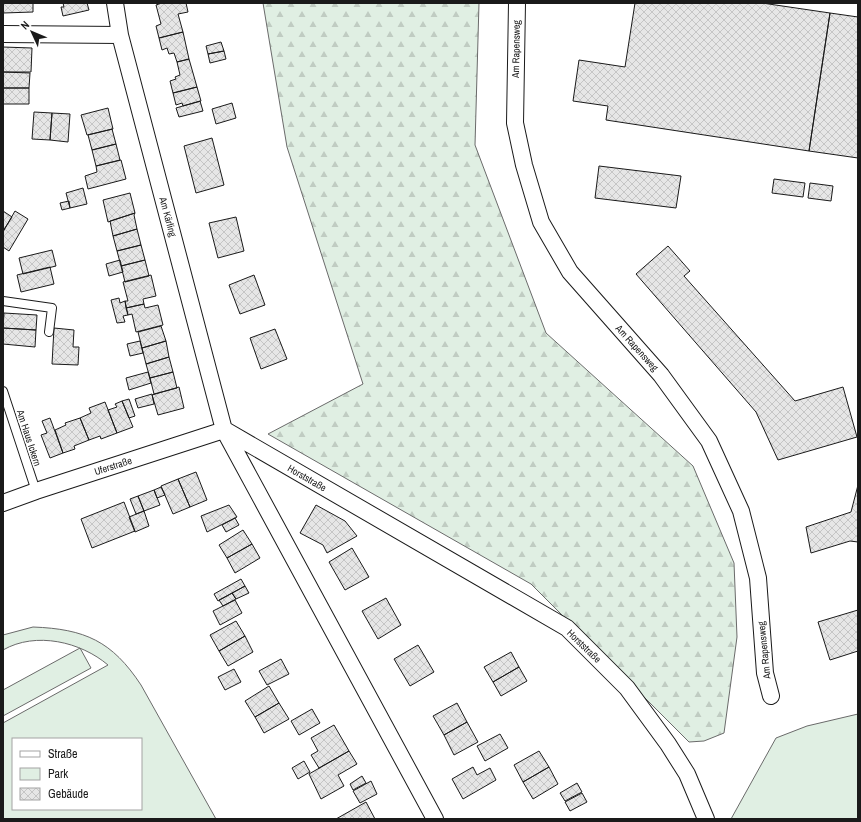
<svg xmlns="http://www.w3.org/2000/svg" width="861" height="822" viewBox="0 0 861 822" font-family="'Archivo Narrow',sans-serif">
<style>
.forest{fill:url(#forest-firs);stroke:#6a6a6a}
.green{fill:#e0efe3;stroke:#6a6a6a;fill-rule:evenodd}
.building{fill:url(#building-cross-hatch);stroke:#1a1a1a}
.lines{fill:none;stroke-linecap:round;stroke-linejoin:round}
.lane-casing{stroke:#1a1a1a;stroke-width:10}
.street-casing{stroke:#1a1a1a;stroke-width:18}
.lane{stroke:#fff;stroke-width:8}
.street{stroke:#fff;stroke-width:16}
.labels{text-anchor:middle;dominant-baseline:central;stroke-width:3;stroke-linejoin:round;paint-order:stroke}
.street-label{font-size:10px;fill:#1a1a1a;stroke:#fff}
</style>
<defs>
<pattern id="forest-firs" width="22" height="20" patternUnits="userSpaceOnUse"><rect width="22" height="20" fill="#e0efe3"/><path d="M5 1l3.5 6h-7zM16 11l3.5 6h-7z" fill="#c0ccc2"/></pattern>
<pattern id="building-cross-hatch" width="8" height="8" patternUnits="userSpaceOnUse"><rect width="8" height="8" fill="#e6e6e6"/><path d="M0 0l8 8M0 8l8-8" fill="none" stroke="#c5c5c5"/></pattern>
</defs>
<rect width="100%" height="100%" fill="#fff"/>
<path class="forest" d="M263,3H479L475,145L546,333L693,466L734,563L737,637L724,733L704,741L689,742L531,584L268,434L363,384L287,147Z"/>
<path class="green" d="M33,627C85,629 112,641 141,685L216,819H3V723L108,665C81,642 36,631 3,650V635ZM13,739H141V809H13Z
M80,648L91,668L3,716V690Z
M858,714V819H731L776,738L807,726Z"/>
<path class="building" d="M3,3H33V12L3,13Z
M63,3H87L89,10L63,16L61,7H64Z
M162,3H186L188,12L178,14L183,32L159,38L156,26L161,24L156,5Z
M635,3H762L830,13L809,151L606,120L608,106L573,101L579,60L625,67Z
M830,13L858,17V158L809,151Z
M183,32L189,59L177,62L174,53L169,54L167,48L162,50L159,38Z
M221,42L224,51L208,54L206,46Z
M3,47L32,48L31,72H3Z
M224,51L226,59L210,63L208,54Z
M189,59L197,87L173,93L170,81L176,79L175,77L180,75L177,62Z
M3,72L30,73L29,88H3Z
M197,87L201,101L183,106L182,103L176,105L173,93Z
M3,88H29V104H3Z
M200,101L203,111L179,117L176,108Z
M232,103L236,118L216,124L212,109Z
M108,108L113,129L87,135L81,115Z
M34,112L52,113L50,140L32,139Z
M52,113L70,114L68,142L50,140Z
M112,129L116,144L92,150L88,135Z
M212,138L224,185L196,193L184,146Z
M116,144L120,160L96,166L92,150Z
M121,160L126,179L88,189L85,176L97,172L96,166Z
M599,166L681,176L676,208L595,198Z
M774,179L805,183L803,197L772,193Z
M810,183L833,186L831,201L808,198Z
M83,188L87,204L70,208L66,193Z
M130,193L135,213L108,222L103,200Z
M69,201L70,208L62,210L60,203Z
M3,211L12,217L3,231Z
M15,211L28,219L9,251L3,247V232Z
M135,213L134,215L137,229L113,236L110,221Z
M236,217L244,251L218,258L209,223Z
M137,229L141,245L117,251L113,236Z
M141,245L145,260L121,266L117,251Z
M668,246L690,271L684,276L795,401L843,387L857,437L778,460L756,412L636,274Z
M52,250L56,266L23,274L19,258Z
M120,260L123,272L109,276L106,264Z
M145,260L149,276L125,282L121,266Z
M50,267L54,284L21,292L17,275Z
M151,275L156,296L143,299L144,304L126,308L125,301H128L123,282Z
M254,275L265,305L240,314L229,285Z
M119,298L120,303L125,301L128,315L123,316L125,322L117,323L111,300Z
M144,304L145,308L158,305L163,325L136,332L132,314L128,315L126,308Z
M4,313L37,315L36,330L3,328Z
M161,326L166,341L142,348L138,332Z
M3,328L36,330L35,347L3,344Z
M54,328L74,330L73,347H79L78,365L52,364Z
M275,329L287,359L261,369L250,338Z
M140,341L143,353L130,356L127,344Z
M166,341L169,357L146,364L142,348Z
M169,357L173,372L150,378L146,364Z
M148,372L151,383L129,390L126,378Z
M173,372L177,388L154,394L150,378Z
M179,387L184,408L158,415L152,395Z
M152,394L154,404L138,408L135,399Z
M129,399L135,416L129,418L122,401Z
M122,401L133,427L117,433L108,410L117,407L115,404Z
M105,402L117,433L101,439L100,436L89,440L80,418L91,413L89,408Z
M50,418L63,453L50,458L41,435L47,433L42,421Z
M80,418L89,440L74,446L75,449L63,453L55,430L66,425L65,423Z
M196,472L207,500L190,507L178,479Z
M178,479L190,507L173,514L161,486Z
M858,485V542L850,541L811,553L806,527L851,512Z
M161,487L165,495L157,498L154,490Z
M154,490L160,505L144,511L138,496Z
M138,496L144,511L136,514L130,499Z
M124,502L135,531L92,548L81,519Z
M229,505L237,517L207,532L201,516Z
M316,505L345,521L357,536L327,553L323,545L300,533Z
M144,511L149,526L135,532L129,517Z
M235,518L239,525L226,532L222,525Z
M243,530L252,544L227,558L219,545Z
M252,544L260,558L235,573L227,558Z
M352,548L369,577L345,590L329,562Z
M241,579L245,586L218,601L214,594Z
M245,586L249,593L236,599L232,593Z
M232,593L236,599L223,606L219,600Z
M386,598L401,625L378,639L362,611Z
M235,600L242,613L220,625L213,611Z
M858,610V651L830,660L818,622Z
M236,621L245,636L219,651L210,635Z
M245,636L253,652L228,666L219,651Z
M418,645L434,672L410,686L394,659Z
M511,652L519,667L493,682L484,667Z
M281,659L289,674L267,685L259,671Z
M519,667L527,681L501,696L493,682Z
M234,669L241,682L225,690L218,677Z
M269,686L279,703L255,717L245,701Z
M279,703L289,719L264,733L255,717Z
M457,703L467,722L444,735L433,716Z
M312,709L320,723L299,735L291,721Z
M467,722L478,742L454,755L444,735Z
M334,725L349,751L319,768L311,755L318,751L311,738Z
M500,734L508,748L485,761L477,746Z
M349,751L357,764L338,775L344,786L321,799L309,774Z
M539,751L549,767L523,782L514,765Z
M304,761L310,772L298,779L292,768Z
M473,767L477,775L490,768L496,780L463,799L452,779Z
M549,767L558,784L533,799L523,782Z
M362,776L366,783L353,790L350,784Z
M371,781L377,794L360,803L353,791Z
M577,783L582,792L565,801L560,793Z
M582,793L587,802L570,811L565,802Z
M366,802L375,819H336Z"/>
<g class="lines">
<defs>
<path id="lane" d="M3,301L52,308L49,332
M3,391L36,491"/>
<path id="street" d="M115,3L120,35L224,430L435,819
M517,3L515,123L524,165L541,222L570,272L661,375L709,441L741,511L758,578L765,673L771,696
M3,34L120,35
M225,430L567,628L627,688L668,744L687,774L706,819
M3,503L36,491L224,430"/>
</defs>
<use href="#lane" class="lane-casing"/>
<use href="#street" class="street-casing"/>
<use href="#lane" class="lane"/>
<use href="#street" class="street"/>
</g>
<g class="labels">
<g class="street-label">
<text transform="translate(516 49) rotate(-89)">Am Rapensweg</text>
<text transform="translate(168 217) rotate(75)">Am Kärling</text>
<text transform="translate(637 348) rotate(48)">Am Rapensweg</text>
<text transform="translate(29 438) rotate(72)">Am Haus Ickern</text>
<text transform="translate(113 466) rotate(-18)">Uferstraße</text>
<text transform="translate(307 478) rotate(30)">Horststraße</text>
<text transform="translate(584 646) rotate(44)">Horststraße</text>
<text transform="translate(764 650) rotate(-96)">Am Rapensweg</text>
</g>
</g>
<rect width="861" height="822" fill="none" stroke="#1a1a1a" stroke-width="8"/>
<rect x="12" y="738" width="130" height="72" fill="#ffffff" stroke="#a3a3a3"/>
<rect x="20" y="751" width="20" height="6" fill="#ffffff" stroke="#a3a3a3"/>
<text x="48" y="758" font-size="12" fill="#1a1a1a">Straße</text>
<rect x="20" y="768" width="20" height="12" fill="#e0efe3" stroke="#a3a3a3"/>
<text x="48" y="778" font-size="12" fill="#1a1a1a">Park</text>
<rect x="20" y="788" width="20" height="12" fill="url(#building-cross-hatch)" stroke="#a3a3a3"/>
<text x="48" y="798" font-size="12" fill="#1a1a1a">Gebäude</text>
<g transform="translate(32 32) rotate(314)" stroke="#ffffff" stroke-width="3" paint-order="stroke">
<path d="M0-3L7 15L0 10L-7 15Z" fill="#1a1a1a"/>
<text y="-6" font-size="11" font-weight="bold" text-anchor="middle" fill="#1a1a1a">N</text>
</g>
</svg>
